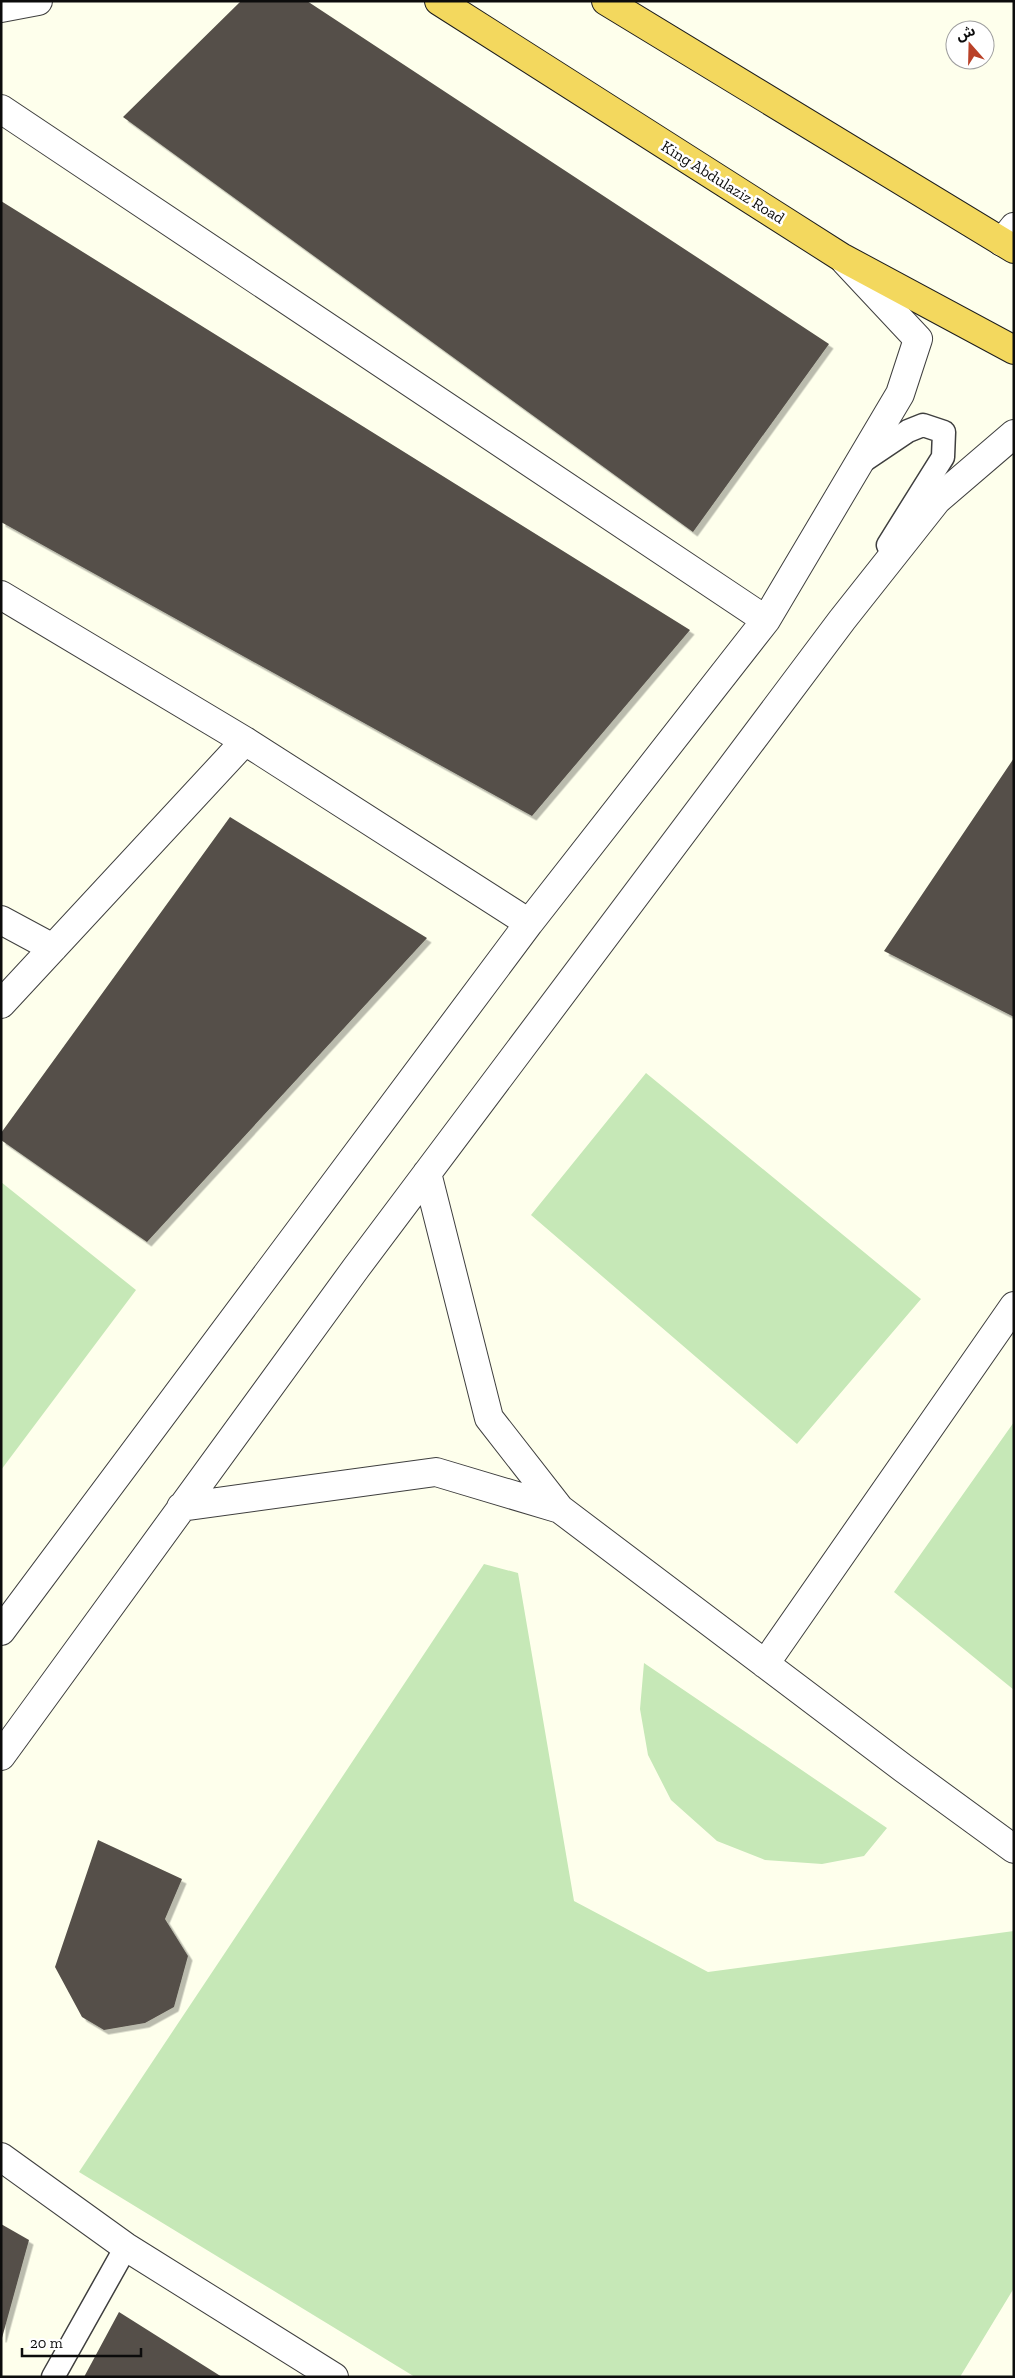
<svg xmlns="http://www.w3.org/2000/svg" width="1015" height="2378" viewBox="0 0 1015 2378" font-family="'Zilla Slab','Noto Sans Arabic',serif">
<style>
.green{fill:#c6e8b7}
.building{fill:#555049;filter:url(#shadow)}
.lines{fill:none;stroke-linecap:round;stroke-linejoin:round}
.service-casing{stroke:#3f3f3f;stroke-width:25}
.minor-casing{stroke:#3f3f3f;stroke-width:30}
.tertiary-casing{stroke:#3f3f3f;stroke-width:30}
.trunk-casing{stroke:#1d1d1d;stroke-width:30}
.service{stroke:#fff;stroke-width:22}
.minor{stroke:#fff;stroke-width:28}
.tertiary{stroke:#fff;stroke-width:28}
.trunk{stroke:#f3d85e;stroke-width:28}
.labels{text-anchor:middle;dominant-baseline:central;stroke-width:5;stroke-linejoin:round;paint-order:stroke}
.street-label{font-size:16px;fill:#0c0c0c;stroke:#fff}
</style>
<defs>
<filter id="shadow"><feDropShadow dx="4.5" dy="4.5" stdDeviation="0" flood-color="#0004"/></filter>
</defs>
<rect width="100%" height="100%" fill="#feffec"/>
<path class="green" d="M646,1073L921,1299L797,1444L531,1215Z
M1,1182L136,1290L1,1470Z
M1014,1422V1690L894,1592Z
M484,1564L518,1573L574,1901L708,1972L1014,1931V2288L960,2377H415L79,2172Z
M644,1663L887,1828L864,1856L822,1864L765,1860L717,1841L671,1800L648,1755L640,1709Z"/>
<path class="building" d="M241,1H307L829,344L693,532L123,117Z
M1,201L690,630L532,816L1,522Z
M1014,758V1017L884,951Z
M230,817L427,938L147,1242L1,1140V1133Z
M98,1840L182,1879L165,1919L188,1956L174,2007L145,2023L104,2030L82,2017L55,1967Z
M1,2224L29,2240L2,2338H1Z
M119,2312L222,2377H84Z"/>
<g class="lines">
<defs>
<path id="service" d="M859,464L908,431L923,425L944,432L943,457L888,545
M53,2377L126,2247"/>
<path id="minor" d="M1,109L766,620
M1002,242L1014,227
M1,595L245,741
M1,920L53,948
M1,1004L245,741L529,923
M427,1173L489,1418L560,1509L903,1768L1014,1849
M181,1507L436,1472L560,1509
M1,1631L529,923L766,620L900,394L918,339L845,261
M765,1664L1014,1306
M1,1756L356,1268L842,620L937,500L1014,434
M1,2157L126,2247L334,2377"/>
<path id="tertiary" d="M1,8L38,1"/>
<path id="trunk" d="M439,1L841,257L1014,350
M606,1L1014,249"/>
</defs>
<use href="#service" class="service-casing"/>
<use href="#minor" class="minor-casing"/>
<use href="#tertiary" class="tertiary-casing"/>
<use href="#trunk" class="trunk-casing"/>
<use href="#service" class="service"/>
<use href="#minor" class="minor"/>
<use href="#tertiary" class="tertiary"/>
<use href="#trunk" class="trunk"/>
</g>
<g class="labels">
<g class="street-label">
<text transform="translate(723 182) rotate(32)">King Abdulaziz Road</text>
</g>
</g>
<rect width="1015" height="2378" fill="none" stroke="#0c0c0c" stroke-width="5"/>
<g transform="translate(970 45) rotate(340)"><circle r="24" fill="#ffffff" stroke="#9e9e9e"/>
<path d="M0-4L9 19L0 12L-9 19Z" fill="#b94128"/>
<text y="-8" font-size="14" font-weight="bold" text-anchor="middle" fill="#0c0c0c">ش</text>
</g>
<path d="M22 2348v8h119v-8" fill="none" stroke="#0c0c0c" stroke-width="2.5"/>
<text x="30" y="2348" font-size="15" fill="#0c0c0c" stroke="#ffffff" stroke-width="4" paint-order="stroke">20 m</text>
</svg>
